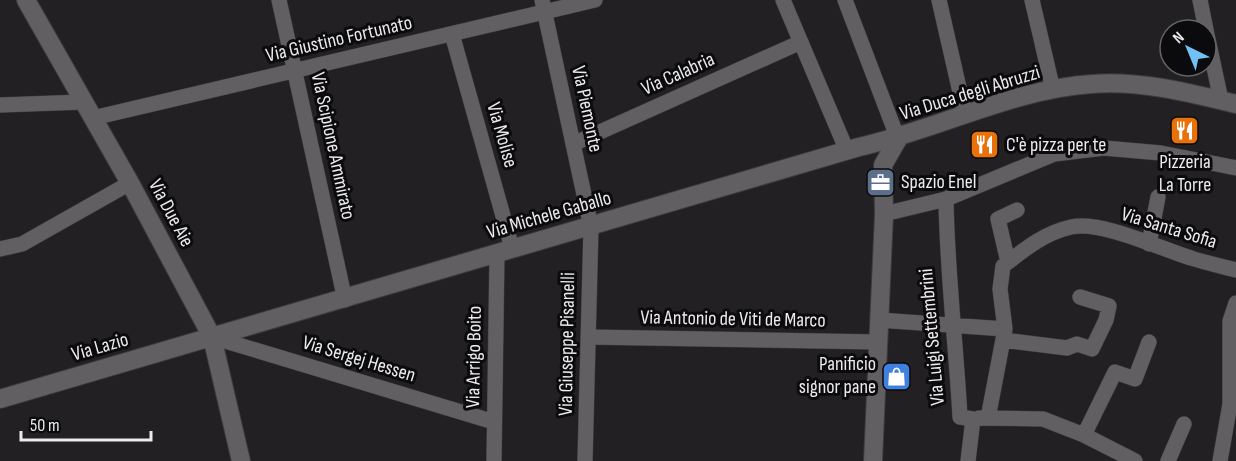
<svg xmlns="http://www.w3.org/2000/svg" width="1236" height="461" viewBox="0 0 1236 461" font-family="'Sofia Sans Condensed',sans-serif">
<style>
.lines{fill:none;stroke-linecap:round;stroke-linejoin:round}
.minor-casing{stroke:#3d3b3d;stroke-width:16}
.tertiary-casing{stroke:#3d3b3d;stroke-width:20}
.minor{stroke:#615f62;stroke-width:15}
.tertiary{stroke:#615f62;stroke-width:18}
.labels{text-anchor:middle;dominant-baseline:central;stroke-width:6;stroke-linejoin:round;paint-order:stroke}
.street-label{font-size:20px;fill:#eceaec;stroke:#0b0a0c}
.poi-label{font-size:20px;fill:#eceaec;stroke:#0b0a0c;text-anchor:start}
</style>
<rect width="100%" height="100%" fill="#222023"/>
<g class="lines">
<defs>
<path id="minor" d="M279,0L345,300
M542,0L591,227L585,461
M783,0L847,151
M845,0L898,139
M939,0L965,114
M1032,0L1053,90
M1200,0L1206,30
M1206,30L1221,100
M452,34L512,248
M0,105L84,102
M93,118L595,0
M573,144L801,42
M946,199C947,272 956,344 960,417L973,419L968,461
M884,214L946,199L1054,154L1104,148L1161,153L1236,168
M1149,244L1158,197
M0,249L22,244L130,183
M1008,262L998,219L1017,210
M879,320L1005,329
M212,337L494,422
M588,337L878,342
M1003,340L1067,348L1077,344L1092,349L1106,320L1109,306L1080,297
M979,418L1043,419L1084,435L1135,461
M988,418L1005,329L1000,289L1003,266C1025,249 1044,233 1071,227C1101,220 1161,249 1191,258C1206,263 1221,266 1236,270
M1084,435L1115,372L1135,379L1149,342
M494,461L497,253
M1168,461L1184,424
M1220,461L1230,404V321L1236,303"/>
<path id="tertiary" d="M26,0L130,183L212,337L241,461
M0,399L859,147C936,130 1013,89 1092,84C1140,80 1190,93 1236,104
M873,461L884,214L883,165L898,139"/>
</defs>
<use href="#minor" class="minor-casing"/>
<use href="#tertiary" class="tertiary-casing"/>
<use href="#minor" class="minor"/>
<use href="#tertiary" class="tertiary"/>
</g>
<defs>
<symbol id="restaurant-square" viewBox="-11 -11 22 22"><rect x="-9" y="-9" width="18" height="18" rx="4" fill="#e8710a" stroke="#0b0a0c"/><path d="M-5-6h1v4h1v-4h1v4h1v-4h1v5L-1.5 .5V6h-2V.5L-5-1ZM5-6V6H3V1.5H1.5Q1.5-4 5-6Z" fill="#fff"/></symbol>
<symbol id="office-square" viewBox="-11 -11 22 22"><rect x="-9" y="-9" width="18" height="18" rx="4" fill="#5c6f8a" stroke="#0b0a0c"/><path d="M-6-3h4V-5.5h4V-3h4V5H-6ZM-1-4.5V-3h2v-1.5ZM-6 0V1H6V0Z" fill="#fff"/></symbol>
<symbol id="shop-square" viewBox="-11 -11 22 22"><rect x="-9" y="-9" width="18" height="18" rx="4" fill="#3f7fe0" stroke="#0b0a0c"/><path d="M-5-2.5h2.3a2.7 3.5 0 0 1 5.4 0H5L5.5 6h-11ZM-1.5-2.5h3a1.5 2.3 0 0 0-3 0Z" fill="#fff"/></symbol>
</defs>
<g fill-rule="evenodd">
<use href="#restaurant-square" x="1168" y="114" width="33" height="33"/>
<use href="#restaurant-square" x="968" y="128" width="33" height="33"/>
<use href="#office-square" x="864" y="166" width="33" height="33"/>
<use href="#shop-square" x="880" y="360" width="33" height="33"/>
</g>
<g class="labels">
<g class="street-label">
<text transform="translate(339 39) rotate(-13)">Via Giustino Fortunato</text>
<text transform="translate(678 74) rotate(-24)">Via Calabria</text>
<text transform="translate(970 93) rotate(-17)">Via Duca degli Abruzzi</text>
<text transform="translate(587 109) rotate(78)">Via Piemonte</text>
<text transform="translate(502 135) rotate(74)">Via Molise</text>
<text transform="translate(333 146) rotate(78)">Via Scipione Ammirato</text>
<text transform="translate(171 213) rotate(62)">Via Due Aie</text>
<text transform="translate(549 215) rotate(-16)">Via Michele Gaballo</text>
<text transform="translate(1169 228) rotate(17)">Via Santa Sofia</text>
<text transform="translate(733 319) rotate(1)">Via Antonio de Viti de Marco</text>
<text transform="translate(932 337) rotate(-95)">Via Luigi Settembrini</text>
<text transform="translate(567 344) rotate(-89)">Via Giuseppe Pisanelli</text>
<text transform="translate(100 347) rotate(-16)">Via Lazio</text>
<text transform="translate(474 357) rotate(-89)">Via Arrigo Boito</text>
<text transform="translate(359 359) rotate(17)">Via Sergej Hessen</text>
</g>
<g class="poi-label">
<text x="1006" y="145">C'è pizza per te</text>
<text x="1185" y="162" text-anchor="middle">Pizzeria<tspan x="1185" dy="23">La Torre</tspan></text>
<text x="901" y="182">Spazio Enel</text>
<text x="876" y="364" text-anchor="end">Panificio<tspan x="876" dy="23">signor pane</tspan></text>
</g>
</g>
<g transform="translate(1188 48) rotate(317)"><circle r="28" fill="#0b0a0c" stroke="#656466" stroke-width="1.5"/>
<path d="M0-4.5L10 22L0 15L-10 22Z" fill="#71c1f5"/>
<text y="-9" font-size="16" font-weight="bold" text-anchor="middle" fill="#eceaec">N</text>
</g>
<path d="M21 431v9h130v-9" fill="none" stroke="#eceaec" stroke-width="3"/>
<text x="30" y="431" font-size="18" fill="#eceaec" stroke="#0b0a0c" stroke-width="4.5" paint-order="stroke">50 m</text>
</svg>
